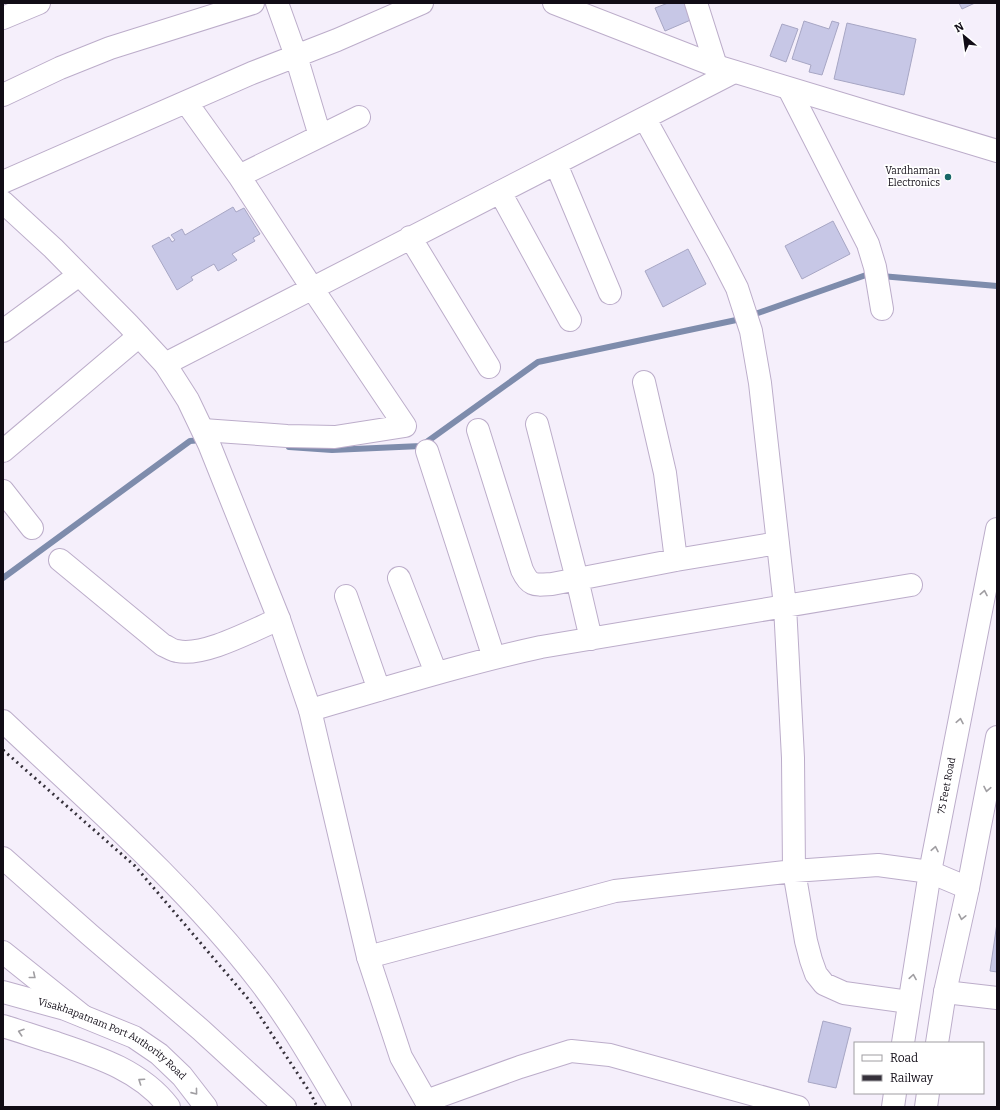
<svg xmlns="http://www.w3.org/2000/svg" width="1000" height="1110" viewBox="0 0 1000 1110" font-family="Bitter,serif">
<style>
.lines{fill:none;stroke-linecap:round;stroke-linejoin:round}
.stream{stroke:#7e8cac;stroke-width:6}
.building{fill:#c7c7e6;stroke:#a7a6c4}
.street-casing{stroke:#bcadca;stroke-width:24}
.secondary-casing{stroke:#bcadca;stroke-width:24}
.primary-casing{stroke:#bcadca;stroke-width:24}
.street{stroke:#fff;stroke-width:22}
.secondary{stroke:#fff;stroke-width:22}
.primary{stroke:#fff;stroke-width:22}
.rail{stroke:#35303a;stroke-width:3;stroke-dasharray:2 4;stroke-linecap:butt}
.oneway{stroke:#a09ea2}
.poi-dot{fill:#176667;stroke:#fff;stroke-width:1.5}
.labels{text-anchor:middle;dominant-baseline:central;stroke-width:3.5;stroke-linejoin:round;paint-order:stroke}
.poi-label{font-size:10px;fill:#110c16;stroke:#fff;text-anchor:end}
.street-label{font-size:10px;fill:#110c16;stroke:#fff}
</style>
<rect width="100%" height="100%" fill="#f5effb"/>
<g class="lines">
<path class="stream" d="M881,276L997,286
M289,447L332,450L421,446L538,362L741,319L866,275H872
M3,578L190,441L202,440"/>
</g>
<path class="building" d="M668,3H686L693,19L665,31L655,8Z
M959,3H975L962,9Z
M804,21L829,29L832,21L839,23L822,75L809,72L811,65L792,59Z
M847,23L916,39L904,95L834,79Z
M782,24L798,29L786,62L770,56Z
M233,207L236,212L244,208L260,234L253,238L255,241L232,254L237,260L218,271L214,264L191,277L193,280L177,290L152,246L169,237L172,242L175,240L171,235L182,229L185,235Z
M833,221L850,254L802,279L785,246Z
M688,249L706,284L663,307L645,271Z
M997,923V972L990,971Z
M823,1021L851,1028L836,1088L808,1082Z"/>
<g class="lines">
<defs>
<path id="street" d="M277,3L296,56L320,136
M696,3L716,66
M3,18L39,3
M789,89L868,244L875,267L882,309
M3,95L60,68L110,48L253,3
M186,102L239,176L312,288L405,426L335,437L287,436L203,430
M645,119L719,253L737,288L751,331L760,383L785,606L793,758L794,871L806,941L811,960L816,974L824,984L844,993L909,1002
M556,164L610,293
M239,176L359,117
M3,182L252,73L337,40L422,3
M500,192L570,320
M410,237L489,367
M3,331L79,275
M165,364L734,72
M644,382L665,473L676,560
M537,424L577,579L591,639
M478,430L522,570C530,587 535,585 552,584L676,560L778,543
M3,451L139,336
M427,451L494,658
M3,491L32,528
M60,560L163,645C168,647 173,651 177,651C204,657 253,630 279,619
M399,578L436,673
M346,596L379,690
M310,710C387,688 463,664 541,647L911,585
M3,721C92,805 185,885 260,982C290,1021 315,1065 340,1107
M368,957L615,891L794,871L878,865L930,872L968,888
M945,992L997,998
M426,1101L520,1067L571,1051L610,1055L798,1107"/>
<g id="secondary">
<path d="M554,3L716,66L997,151"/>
<path d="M3,202L53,248L128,324L165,364L188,400L209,444L279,619L310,710L368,957L401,1057L426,1101L431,1107"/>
<path d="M3,858L90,935L201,1030L285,1107"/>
<path id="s1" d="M3,992L65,1009L134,1037L159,1054L182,1076L206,1107"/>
<path d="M3,1026C20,1031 36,1037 53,1042C95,1056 141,1070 169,1107"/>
<path id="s2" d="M903,1043L930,872L997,529"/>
<path d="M937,1043L945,992L968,888L997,737"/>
<path d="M893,1107L895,1093"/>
<path d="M926,1107L928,1093"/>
</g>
<path id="primary" d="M3,952L83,1016"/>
</defs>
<use href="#street" class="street-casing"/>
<use href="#secondary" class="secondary-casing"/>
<use href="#primary" class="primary-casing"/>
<use href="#street" class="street"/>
<use href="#secondary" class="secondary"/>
<use href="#primary" class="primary"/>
<path class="rail" d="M3,750L135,866L250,1001L311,1094L317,1107"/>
</g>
<defs><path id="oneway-chevron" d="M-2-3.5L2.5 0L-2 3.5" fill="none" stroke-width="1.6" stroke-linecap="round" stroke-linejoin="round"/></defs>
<g class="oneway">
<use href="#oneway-chevron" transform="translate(984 593) rotate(-79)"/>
<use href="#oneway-chevron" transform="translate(960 721) rotate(-79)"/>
<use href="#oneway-chevron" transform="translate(987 789) rotate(101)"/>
<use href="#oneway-chevron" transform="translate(935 849) rotate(-79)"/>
<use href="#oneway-chevron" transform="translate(962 917) rotate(102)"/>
<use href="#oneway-chevron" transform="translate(33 976) rotate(39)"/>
<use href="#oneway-chevron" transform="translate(913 977) rotate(-81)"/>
<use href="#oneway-chevron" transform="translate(21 1032) rotate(-162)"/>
<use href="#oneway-chevron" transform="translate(141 1081) rotate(-146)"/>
<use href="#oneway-chevron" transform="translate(195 1092) rotate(51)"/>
</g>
<circle class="poi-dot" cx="948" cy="177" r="4"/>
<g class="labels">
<g class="poi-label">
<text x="940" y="171">Vardhaman<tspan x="940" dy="12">Electronics</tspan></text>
</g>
<g class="street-label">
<text stroke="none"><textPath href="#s2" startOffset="261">75 Feet Road</textPath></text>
<text stroke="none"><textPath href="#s1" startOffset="120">Visakhapatnam Port Authority Road</textPath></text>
</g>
</g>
<rect width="1000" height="1110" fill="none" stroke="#110c16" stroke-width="8"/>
<rect x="854" y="1042" width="130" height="52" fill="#ffffff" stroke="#a09ea2"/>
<rect x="862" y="1055" width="20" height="6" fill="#ffffff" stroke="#a09ea2"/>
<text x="890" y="1062" font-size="12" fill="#110c16">Road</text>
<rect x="862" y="1075" width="20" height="6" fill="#35303a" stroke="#a09ea2"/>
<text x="890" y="1082" font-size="12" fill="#110c16">Railway</text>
<g transform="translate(964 36) rotate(331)" stroke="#ffffff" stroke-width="3" paint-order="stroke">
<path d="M0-3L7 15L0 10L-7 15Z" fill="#110c16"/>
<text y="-6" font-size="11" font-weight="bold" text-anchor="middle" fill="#110c16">N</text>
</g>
</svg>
